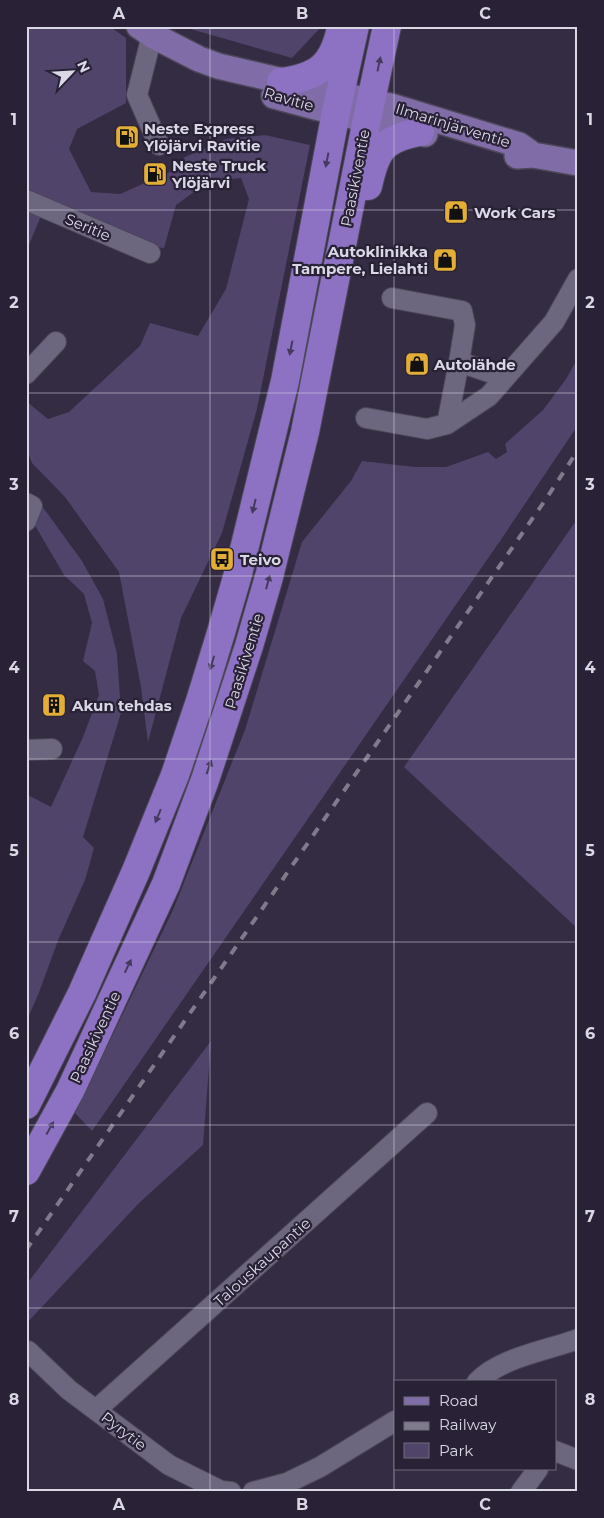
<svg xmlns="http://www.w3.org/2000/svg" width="604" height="1518" viewBox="0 0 604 1518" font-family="Montserrat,sans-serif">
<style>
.green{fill:#50446a}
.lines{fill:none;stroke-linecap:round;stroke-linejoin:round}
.minor-casing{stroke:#4d4759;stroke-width:22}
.major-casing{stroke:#4d4759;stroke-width:28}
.highway-casing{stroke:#4d4759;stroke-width:30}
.minor{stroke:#6d667f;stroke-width:20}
.major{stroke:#806da8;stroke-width:25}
.highway{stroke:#8d72c3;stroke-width:28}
.rail{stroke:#7f7a8c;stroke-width:4;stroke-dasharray:9 9;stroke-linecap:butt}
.oneway{fill:#473a61}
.grid{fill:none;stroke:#dbd8e6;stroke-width:1;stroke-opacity:0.55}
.labels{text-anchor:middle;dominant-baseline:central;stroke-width:4.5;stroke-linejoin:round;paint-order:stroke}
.street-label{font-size:15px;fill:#dbd8e6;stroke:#292237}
.poi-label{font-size:15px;font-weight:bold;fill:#dbd8e6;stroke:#292237;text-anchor:start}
.neatline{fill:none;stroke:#dbd8e6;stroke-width:2}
.grid-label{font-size:16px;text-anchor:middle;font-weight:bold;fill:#dbd8e6}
</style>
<rect width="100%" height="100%" fill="#332c42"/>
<path class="green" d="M26,26H109L126,38V103L77,129L69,149L91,192L120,194L170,172L185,157L226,139L265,135L310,145L257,409L222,533L181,618L148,742L141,687L119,572L65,497L32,463L26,447V401L48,419L69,412L140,346L150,323L198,336L226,289L249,199L241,178L209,181L176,205L164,248L143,246L26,195Z
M180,26H322L292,58Z
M26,204L43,211L26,252Z
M578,358V425L500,541L92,1131L75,1113L173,910L245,730L302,542L351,481L362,461L415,467H446L488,452L496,459L507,452L505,444L543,410L566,379Z
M42,506L82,561L103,599L117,654L121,713L83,837L94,848L85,880L59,938L38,995L26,1022V794L51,807L83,737L99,695L95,671L83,661L92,623L84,594L64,575L33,522Z
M578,518V929L404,767Z
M211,1041L203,1145L139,1203L26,1324V1285Z"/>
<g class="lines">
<defs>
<path id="minor" d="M152,35L137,95L159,145
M26,200L150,253
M392,298L462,311L465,325L459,362L504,377
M26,374L56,342
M366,418L427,429L447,424L489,396L554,322L578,279
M447,424L459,362
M26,503L32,506L26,521
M26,750L52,749
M28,1351L69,1390L169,1465L221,1491L231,1492
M477,1382C501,1357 546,1351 578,1339
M96,1410L427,1113
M555,1451L578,1460
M253,1492L287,1483L320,1467L395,1421
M521,1492L538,1469"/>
<path id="major" d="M139,26L152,35L199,59L218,66L394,107L519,145L533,155
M274,96L315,107L425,134
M517,156L533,155L578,163"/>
<path id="highway" d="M281,82C319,77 333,65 341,28
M368,186C376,150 382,139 420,132
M26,1105L82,993L136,871L175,775L200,701L220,636L238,574L285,381L336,112L355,26
M26,1171L70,1091L166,884L205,780L249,646L269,577L305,432L367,119L387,26"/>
</defs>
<use href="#minor" class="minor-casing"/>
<use href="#major" class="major-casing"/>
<use href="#highway" class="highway-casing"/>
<use href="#minor" class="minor"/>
<use href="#major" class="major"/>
<use href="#highway" class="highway"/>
<path class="rail" d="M26,1250L546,499L578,450"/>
</g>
<defs><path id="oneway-solid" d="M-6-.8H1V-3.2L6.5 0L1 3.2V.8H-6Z" transform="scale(1.25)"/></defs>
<g class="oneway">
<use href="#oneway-solid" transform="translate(379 64) rotate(-78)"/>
<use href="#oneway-solid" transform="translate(327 160) rotate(101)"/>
<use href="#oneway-solid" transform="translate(291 348) rotate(101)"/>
<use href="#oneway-solid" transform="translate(254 506) rotate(103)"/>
<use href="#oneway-solid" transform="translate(268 582) rotate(-75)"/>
<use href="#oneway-solid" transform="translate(212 663) rotate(107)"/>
<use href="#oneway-solid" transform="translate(209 767) rotate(-71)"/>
<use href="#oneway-solid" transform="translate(158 816) rotate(112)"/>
<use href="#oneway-solid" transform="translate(128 966) rotate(-65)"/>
<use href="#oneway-solid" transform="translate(50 1128) rotate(-61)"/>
</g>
<path class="grid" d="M210,26V1492M394,26V1492M26,210H578M26,393H578M26,576H578M26,759H578M26,942H578M26,1125H578M26,1308H578"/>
<defs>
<symbol id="fuel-square" viewBox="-11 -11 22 22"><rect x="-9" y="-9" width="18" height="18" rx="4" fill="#e3ae35" stroke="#292237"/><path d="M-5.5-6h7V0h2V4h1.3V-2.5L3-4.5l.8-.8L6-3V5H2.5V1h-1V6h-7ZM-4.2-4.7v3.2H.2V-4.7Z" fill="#111"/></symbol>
<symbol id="shop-square" viewBox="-11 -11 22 22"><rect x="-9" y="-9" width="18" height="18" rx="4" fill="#e3ae35" stroke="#292237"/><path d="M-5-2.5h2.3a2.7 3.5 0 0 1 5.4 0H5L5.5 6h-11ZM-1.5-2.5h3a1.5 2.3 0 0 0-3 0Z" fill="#111"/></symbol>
<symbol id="bus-square" viewBox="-11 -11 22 22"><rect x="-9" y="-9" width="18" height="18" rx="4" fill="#e3ae35" stroke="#292237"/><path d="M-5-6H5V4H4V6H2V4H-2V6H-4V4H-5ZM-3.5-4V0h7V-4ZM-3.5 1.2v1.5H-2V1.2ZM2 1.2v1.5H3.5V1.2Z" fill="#111"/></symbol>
<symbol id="building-square" viewBox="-11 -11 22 22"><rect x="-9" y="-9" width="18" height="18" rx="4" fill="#e3ae35" stroke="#292237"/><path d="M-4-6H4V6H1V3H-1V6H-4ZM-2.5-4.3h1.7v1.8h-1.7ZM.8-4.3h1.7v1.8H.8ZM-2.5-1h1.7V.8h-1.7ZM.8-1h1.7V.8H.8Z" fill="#111"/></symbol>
</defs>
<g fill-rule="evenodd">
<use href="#fuel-square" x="113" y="123" width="28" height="28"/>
<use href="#fuel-square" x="141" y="160" width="28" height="28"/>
<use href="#shop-square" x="442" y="198" width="28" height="28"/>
<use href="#shop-square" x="431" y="246" width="28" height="28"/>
<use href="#shop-square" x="403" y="350" width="28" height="28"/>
<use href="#bus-square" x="208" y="545" width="28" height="28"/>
<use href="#building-square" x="40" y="691" width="28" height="28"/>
</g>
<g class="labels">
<g class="street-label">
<text transform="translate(289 99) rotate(16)">Ravitie</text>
<text transform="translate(453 125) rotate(17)">Ilmarinjärventie</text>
<text transform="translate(355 178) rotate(-79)">Paasikiventie</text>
<text transform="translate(88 227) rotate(23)">Seritie</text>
<text transform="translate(244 661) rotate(-73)">Paasikiventie</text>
<text transform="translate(95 1037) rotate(-65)">Paasikiventie</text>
<text transform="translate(262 1262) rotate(-42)">Talouskaupantie</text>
<text transform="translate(124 1431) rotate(38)">Pyrytie</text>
</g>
<g class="poi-label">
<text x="144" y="128">Neste Express<tspan x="144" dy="17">Ylöjärvi Ravitie</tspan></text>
<text x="172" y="165">Neste Truck<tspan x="172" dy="17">Ylöjärvi</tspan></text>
<text x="474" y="212">Work Cars</text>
<text x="428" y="251" text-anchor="end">Autoklinikka<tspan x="428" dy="17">Tampere, Lielahti</tspan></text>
<text x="434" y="364">Autolähde</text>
<text x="240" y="559">Teivo</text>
<text x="72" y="705">Akun tehdas</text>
</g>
</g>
<rect width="604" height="1518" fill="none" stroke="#292237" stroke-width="55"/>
<rect x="394" y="1380" width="162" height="90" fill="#292237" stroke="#706b7d"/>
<rect x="404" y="1397" width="25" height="8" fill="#806da8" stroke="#706b7d"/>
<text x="439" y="1406" font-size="15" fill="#dbd8e6">Road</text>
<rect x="404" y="1422" width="25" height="8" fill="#7f7a8c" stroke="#706b7d"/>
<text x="439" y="1430" font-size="15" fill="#dbd8e6">Railway</text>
<rect x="404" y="1443" width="25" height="15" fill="#50446a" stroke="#706b7d"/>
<text x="439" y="1456" font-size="15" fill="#dbd8e6">Park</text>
<g transform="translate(72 72) rotate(65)" stroke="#292237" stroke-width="4" paint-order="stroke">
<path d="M0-4L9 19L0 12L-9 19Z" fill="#dbd8e6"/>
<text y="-8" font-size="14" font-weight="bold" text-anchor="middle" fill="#dbd8e6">N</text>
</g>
<rect x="28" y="28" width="548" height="1462" class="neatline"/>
<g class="grid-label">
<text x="119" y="19">A</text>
<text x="302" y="19">B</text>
<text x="485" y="19">C</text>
<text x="14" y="125">1</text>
<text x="590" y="125">1</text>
<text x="14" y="308">2</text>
<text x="590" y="308">2</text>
<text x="14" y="490">3</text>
<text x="590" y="490">3</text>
<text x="14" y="673">4</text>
<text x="590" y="673">4</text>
<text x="14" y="856">5</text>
<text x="590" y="856">5</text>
<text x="14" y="1039">6</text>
<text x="590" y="1039">6</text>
<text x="14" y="1222">7</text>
<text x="590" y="1222">7</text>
<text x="14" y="1405">8</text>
<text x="590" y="1405">8</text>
<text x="119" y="1510">A</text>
<text x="302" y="1510">B</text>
<text x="485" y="1510">C</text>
</g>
</svg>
